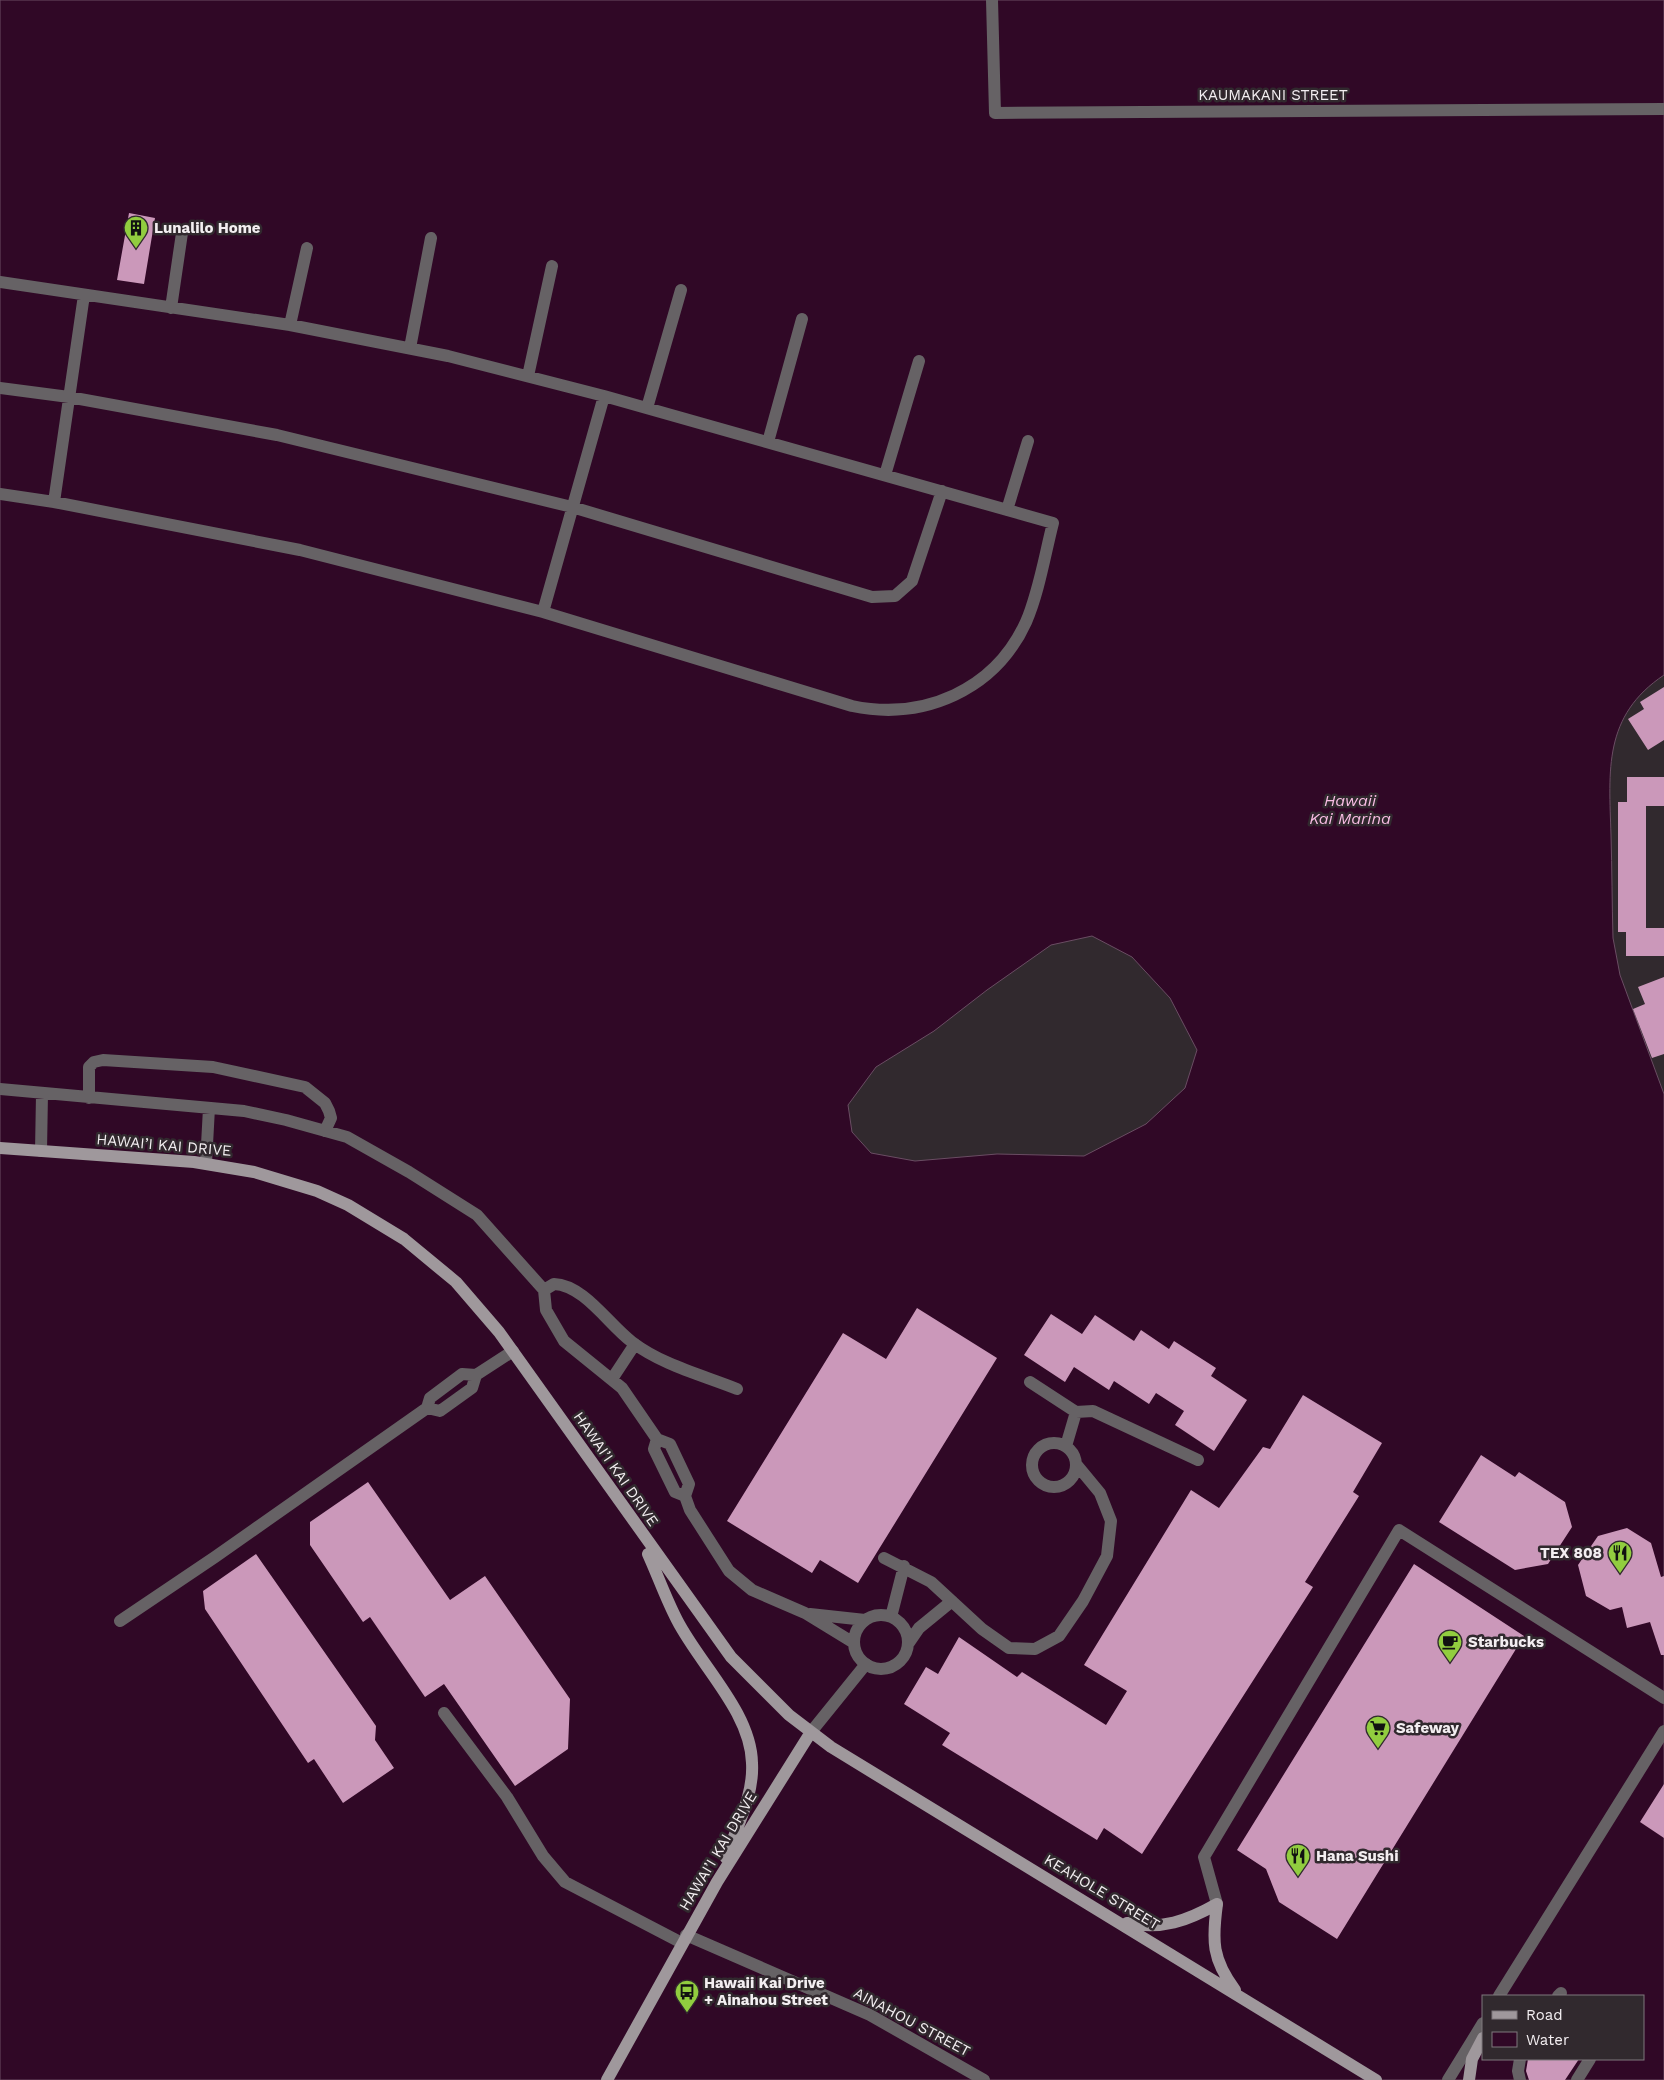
<svg xmlns="http://www.w3.org/2000/svg" width="1664" height="2080" viewBox="0 0 1664 2080" font-family="'Work Sans',sans-serif">
<style>
.water{fill:#300826;stroke:#6a4d63;fill-rule:evenodd}
.building{fill:#cb98ba}
.lines{fill:none;stroke-linecap:round;stroke-linejoin:round}
.minor{stroke:#666265;stroke-width:12}
.major{stroke:#9f989c;stroke-width:12}
.labels{text-anchor:middle;dominant-baseline:central;stroke-width:5;stroke-linejoin:round;paint-order:stroke}
.street-label{font-size:15px;fill:#f3eef1;stroke:#31292e}
.poi-label{font-size:15px;font-weight:bold;fill:#f3eef1;stroke:#31292e;text-anchor:start}
.water-label{font-size:16px;font-style:italic;fill:#f9bde4;stroke:#31292e}
</style>
<rect width="100%" height="100%" fill="#31292e"/>
<path class="water" d="M0,0H1664V675C1603,716 1609,770 1611,835C1612,869 1612,903 1613,938L1620,975L1664,1094V2080H0ZM1092,936L1132,957L1170,998L1197,1050L1185,1088L1146,1124L1084,1156L997,1154L915,1161L871,1153L852,1132L848,1105L876,1067L934,1031L987,990L1051,945ZM1483,1996H1643V2059H1483Z"/>
<path class="building" d="M129,213L155,218L144,284L117,280Z
M1664,687V740L1648,750L1628,719L1644,709L1640,702Z
M1627,777H1664V806H1646V928H1664V956H1626V932H1618V802H1627Z
M1664,977V1054L1652,1058L1633,1009L1645,1004L1638,987Z
M917,1308L997,1358L858,1583L820,1560L812,1573L727,1521L843,1333L886,1359Z
M1051,1314L1082,1334L1095,1315L1134,1341L1141,1330L1169,1349L1174,1341L1216,1368L1211,1376L1247,1400L1214,1451L1175,1425L1184,1411L1156,1393L1149,1404L1114,1381L1109,1390L1074,1367L1065,1382L1024,1355Z
M1303,1395L1382,1443L1353,1492L1359,1496L1305,1582L1313,1587L1142,1854L1104,1828L1097,1840L942,1745L950,1733L904,1704L926,1667L938,1674L959,1637L1017,1677L1022,1672L1106,1725L1127,1691L1084,1665L1191,1490L1219,1508L1263,1447L1270,1449Z
M1481,1455L1515,1477L1519,1472L1565,1502L1572,1527L1548,1564L1515,1570L1439,1522Z
M368,1482L450,1600L485,1576L570,1699L568,1749L515,1786L444,1684L425,1697L370,1617L363,1622L310,1545V1522Z
M1627,1528L1651,1543L1661,1577L1664,1576V1655H1661L1650,1622L1627,1628L1622,1607L1610,1610L1586,1596L1578,1565L1598,1536Z
M256,1554L376,1726L375,1740L394,1768L343,1803L314,1759L308,1763L205,1609L203,1591Z
M1414,1564L1524,1636L1337,1939L1279,1902L1266,1869L1237,1850Z
M1664,1784V1838L1640,1822Z
M1528,2059H1579L1565,2080H1529L1526,2071Z"/>
<g class="lines">
<path class="minor" d="M992,0L995,113L1664,109
M0,282L290,325L448,356L604,396L1053,523C1045,554 1039,592 1026,622C995,690 924,721 852,706L543,612L300,550L54,502L0,494
M171,308L182,233
M290,325L307,248
M410,348L431,238
M528,376L552,266
M0,388L69,397L277,435L572,507L872,597L895,596L912,581L942,491
M647,408L681,290
M768,442L802,319
M885,475L919,361
M54,502L84,295
M1007,510L1028,441
M543,612L604,396
M0,1089L244,1111L286,1120L347,1137L409,1172L477,1215L544,1290L546,1310L564,1341L622,1388L657,1439L670,1444L689,1484L685,1496L690,1510L729,1571L752,1590L805,1613L854,1643
M89,1098V1067L94,1062L103,1060L213,1067L305,1087L325,1103L329,1111L331,1118L325,1131
M41,1151L42,1094
M206,1163L209,1108
M544,1290L554,1284C584,1285 609,1325 632,1342C662,1365 702,1375 737,1389
M612,1379L635,1344
M1030,1382L1076,1412L1066,1446
M427,1408L440,1411L472,1388L476,1375
M1076,1412L1093,1411L1198,1460
M657,1439L654,1449L675,1492L685,1496
M1032 1465a22 22 0 1 1 44 0a22 22 0 1 1-44 0Z
M884,1558L931,1582L982,1629L1009,1648L1035,1649L1059,1636L1083,1601L1107,1556L1111,1521L1100,1493L1076,1464
M810,1614L865,1620
M854 1642a27 27 0 1 1 54 0a27 27 0 1 1-54 0Z
M891,1617L904,1566
M120,1621L215,1557L427,1408L430,1398L462,1374L476,1375L513,1351
M908,1644L919,1628L952,1601
M444,1713L507,1797L543,1856L565,1882L682,1943
M811,1732L866,1664
M1217,1904L1204,1857L1399,1530L1664,1698
M686,1935L870,2015L984,2080
M1499,1996L1664,1731
M1558,1996L1561,1993
M1448,2080L1483,2023
M1520,2080L1518,2071L1520,2059
M1577,2080L1590,2059"/>
<path class="major" d="M0,1148L194,1162L254,1172L317,1191L348,1205L404,1239L456,1282L499,1332L731,1657L789,1715L831,1747L1376,2080
M648,1554C658,1576 666,1599 677,1620C700,1665 751,1712 752,1763C754,1796 736,1828 726,1858
M1217,1904C1212,1941 1212,1959 1235,1990
M1127,1923C1162,1930 1187,1921 1217,1904
M607,2080L717,1882L811,1732
M1469,2080L1472,2059L1483,2038"/>
</g>
<defs>
<symbol id="building-pin" viewBox="-11 -11 22 30"><path d="M0 17L-7.5 6A9.5 9.5 0 1 1 7.5 6Z" fill="#91cd3f" stroke="#31292e"/><path d="M-4-6H4V6H1V3H-1V6H-4ZM-2.5-4.3h1.7v1.8h-1.7ZM.8-4.3h1.7v1.8H.8ZM-2.5-1h1.7V.8h-1.7ZM.8-1h1.7V.8H.8Z" fill="#111"/></symbol>
<symbol id="restaurant-pin" viewBox="-11 -11 22 30"><path d="M0 17L-7.5 6A9.5 9.5 0 1 1 7.5 6Z" fill="#91cd3f" stroke="#31292e"/><path d="M-5-6h1v4h1v-4h1v4h1v-4h1v5L-1.5 .5V6h-2V.5L-5-1ZM5-6V6H3V1.5H1.5Q1.5-4 5-6Z" fill="#111"/></symbol>
<symbol id="cafe-pin" viewBox="-11 -11 22 30"><path d="M0 17L-7.5 6A9.5 9.5 0 1 1 7.5 6Z" fill="#91cd3f" stroke="#31292e"/><path d="M-5.5-4.5H6V0H3Q3 3.5 0 3.5H-2.5Q-5.5 3.5-5.5 0ZM3-3.2v2h1.7v-2ZM-6 4.5H4V6H-6Z" fill="#111"/></symbol>
<symbol id="supermarket-pin" viewBox="-11 -11 22 30"><path d="M0 17L-7.5 6A9.5 9.5 0 1 1 7.5 6Z" fill="#91cd3f" stroke="#31292e"/><path d="M-6-5.5h2.5l.6 2H6L4.5 2H-2.5L-4.4-4H-6ZM-1.5 3.2a1.3 1.3 0 1 0 .1 0ZM3 3.2a1.3 1.3 0 1 0 .1 0Z" fill="#111"/></symbol>
<symbol id="bus-pin" viewBox="-11 -11 22 30"><path d="M0 17L-7.5 6A9.5 9.5 0 1 1 7.5 6Z" fill="#91cd3f" stroke="#31292e"/><path d="M-5-6H5V4H4V6H2V4H-2V6H-4V4H-5ZM-3.5-4V0h7V-4ZM-3.5 1.2v1.5H-2V1.2ZM2 1.2v1.5H3.5V1.2Z" fill="#111"/></symbol>
</defs>
<g fill-rule="evenodd">
<use href="#building-pin" x="122" y="214" width="28" height="38"/>
<use href="#restaurant-pin" x="1606" y="1539" width="28" height="38"/>
<use href="#cafe-pin" x="1436" y="1628" width="28" height="38"/>
<use href="#supermarket-pin" x="1364" y="1714" width="28" height="38"/>
<use href="#restaurant-pin" x="1284" y="1842" width="28" height="38"/>
<use href="#bus-pin" x="673" y="1978" width="28" height="38"/>
</g>
<g class="labels">
<g class="street-label">
<text x="1273" y="95">KAUMAKANI STREET</text>
<text transform="translate(164 1145) rotate(5)">HAWAI’I KAI DRIVE</text>
<text transform="translate(616 1469) rotate(55)">HAWAI’I KAI DRIVE</text>
<text transform="translate(718 1851) rotate(-59)">HAWAI’I KAI DRIVE</text>
<text transform="translate(1102 1892) rotate(31)">KEAHOLE STREET</text>
<text transform="translate(912 2022) rotate(28)">AINAHOU STREET</text>
</g>
<g class="poi-label">
<text x="154" y="228">Lunalilo Home</text>
<text x="1602" y="1553" text-anchor="end">TEX 808</text>
<text x="1468" y="1642">Starbucks</text>
<text x="1396" y="1728">Safeway</text>
<text x="1316" y="1856">Hana Sushi</text>
<text x="704" y="1983">Hawaii Kai Drive<tspan x="704" dy="17">+ Ainahou Street</tspan></text>
</g>
<g class="water-label">
<text x="1350" y="800">Hawaii<tspan x="1350" dy="18">Kai Marina</tspan></text>
</g>
</g>
<rect x="1482" y="1995" width="162" height="65" fill="#31292e" stroke="#7f787c"/>
<rect x="1492" y="2011" width="25" height="8" fill="#9f989c" stroke="#7f787c"/>
<text x="1526" y="2020" font-size="15" fill="#f3eef1">Road</text>
<rect x="1492" y="2032" width="25" height="15" fill="#300826" stroke="#7f787c"/>
<text x="1526" y="2045" font-size="15" fill="#f3eef1">Water</text>
</svg>
